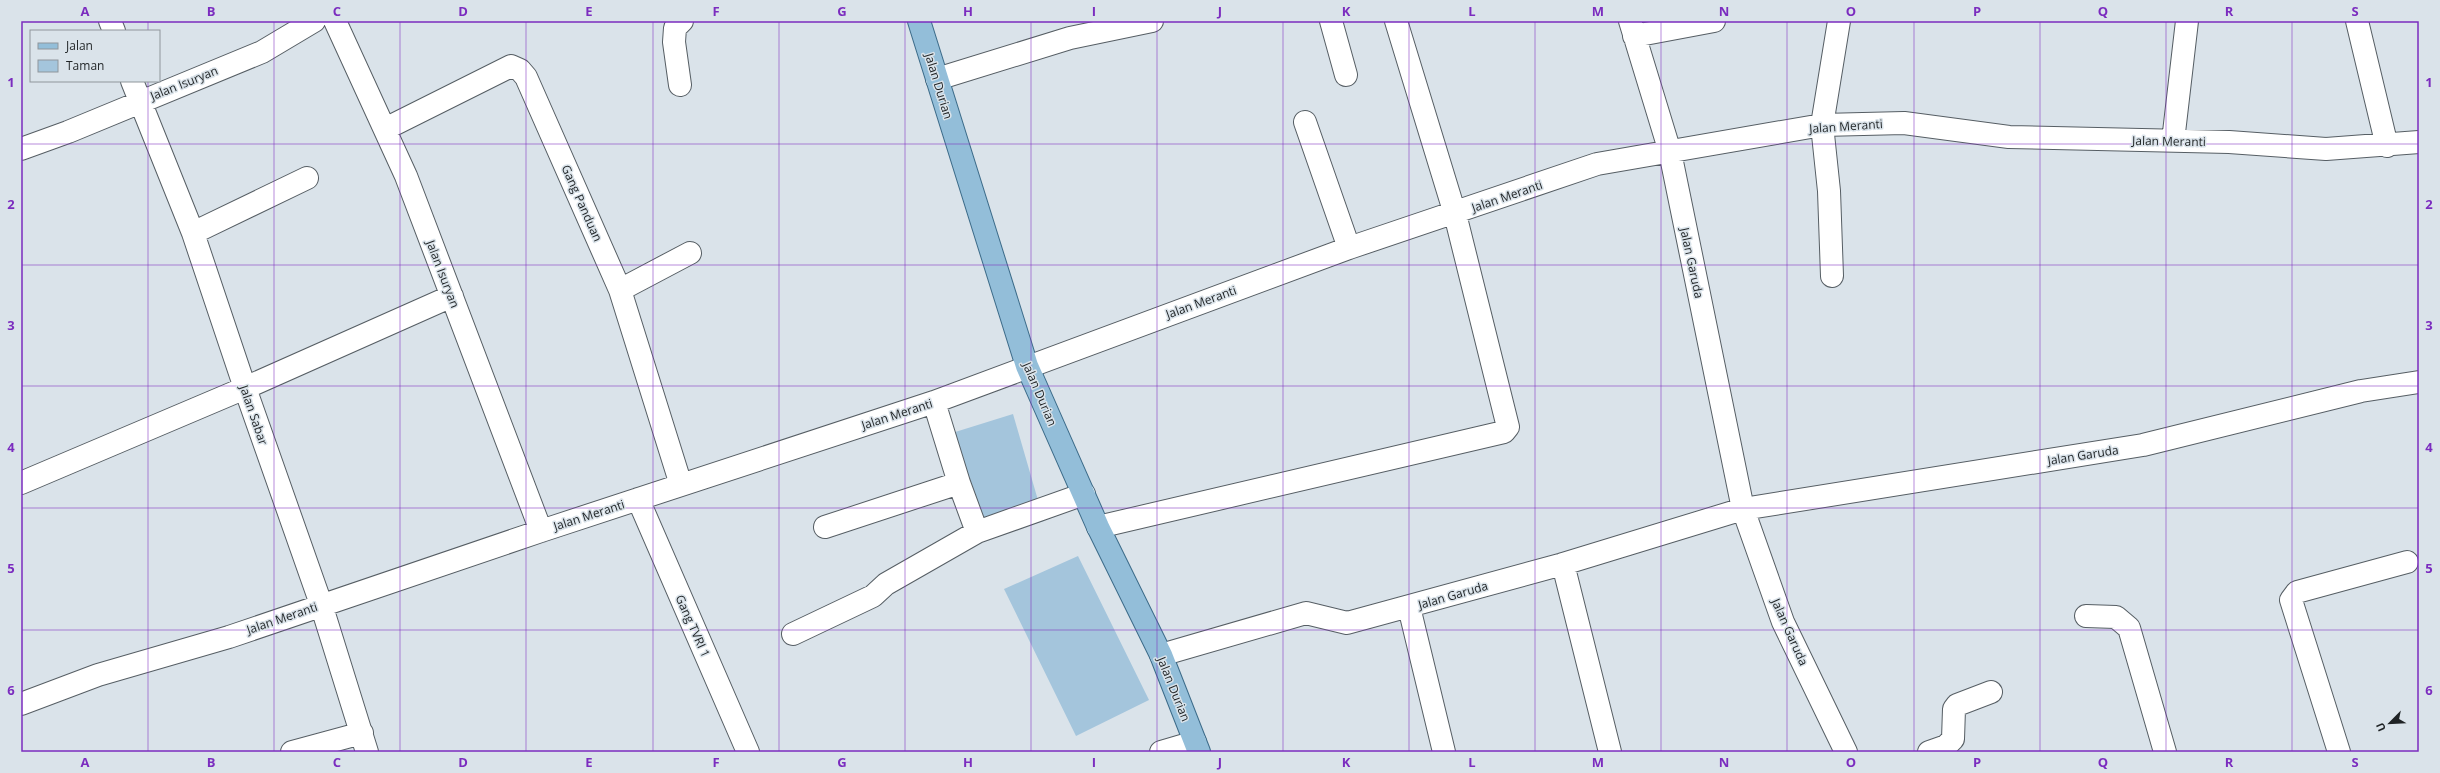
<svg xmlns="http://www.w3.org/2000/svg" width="2440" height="773" viewBox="0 0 2440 773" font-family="'Open Sans',sans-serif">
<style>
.park{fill:#a4c5dc}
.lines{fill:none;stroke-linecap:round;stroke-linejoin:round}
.minor-casing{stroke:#565e64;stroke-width:24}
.major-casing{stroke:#3c6b89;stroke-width:24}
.minor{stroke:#fff;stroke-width:22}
.major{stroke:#93bed9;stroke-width:22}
.grid{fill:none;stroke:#7b2cbf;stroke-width:1;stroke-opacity:0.55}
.labels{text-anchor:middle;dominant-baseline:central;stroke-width:3;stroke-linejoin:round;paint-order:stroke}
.street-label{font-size:12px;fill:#1f2325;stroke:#dae3ea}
.neatline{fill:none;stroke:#7b2cbf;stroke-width:1.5}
.grid-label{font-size:13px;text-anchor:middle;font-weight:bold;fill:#7b2cbf}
</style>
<rect width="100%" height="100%" fill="#dae3ea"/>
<path class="park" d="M1013,414L1044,521L984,539L952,433Z
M1078,556L1149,700L1076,736L1004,589Z"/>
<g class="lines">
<defs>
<path id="minor" d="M110,21L114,31
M335,21L406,176L541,531
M1331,21L1346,75
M1630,21L1670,152L1743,509L1783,622L1846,752
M2357,21L2387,146
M1634,36L1714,21
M937,79L1070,38L1152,21
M132,81L193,233L245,388L321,604L367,752
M680,85L674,42L675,28L682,21
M1305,122L1349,248
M385,129L511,66L520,70L526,77L620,290L681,485
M2173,141L2187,21
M21,149L68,132L262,52L314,21
M193,233L307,178
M1832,276L1829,191L1822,125L1839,21
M620,290L690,253
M934,402L959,483L977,532
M21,483L245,388L452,296
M638,499L748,752
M825,527L959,483
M1098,527L1504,432L1508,427L1455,214L1396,21
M1563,564L1610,752
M1409,607L1444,752
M2086,616L2116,617L2129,628L2165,752
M793,634L873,596L886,584L977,532L1084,494
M1161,655L1306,613L1347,623L1563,564L1743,509L2143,445L2361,391L2419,382
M21,704L98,675L229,637L541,531L934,402L1349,248L1597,164L1822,125L1904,123L2009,137L2229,142L2326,149L2419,142
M292,752L362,733
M1161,752L1195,742
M1929,752L1946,746L1953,739L1954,709L1957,705L1991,692
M2339,752L2291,600L2297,592L2407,562"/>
<path id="major" d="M919,21L1027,366L1098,527L1161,655L1199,752"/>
</defs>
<use href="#minor" class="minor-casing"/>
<use href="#major" class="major-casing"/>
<use href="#minor" class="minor"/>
<use href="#major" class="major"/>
</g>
<path class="grid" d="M148,21V31M274,21V752M400,21V752M526,21V752M653,21V752M779,21V752M905,21V752M1031,21V752M1157,21V752M1283,21V752M1409,21V752M1535,21V752M1661,21V752M1787,21V752M1914,21V752M2040,21V752M2166,21V752M2292,21V752M148,81V752M21,144H2419M21,265H2419M21,386H2419M21,508H2419M21,630H2419"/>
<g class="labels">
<g class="street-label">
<text transform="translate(184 83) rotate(-22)">Jalan Isuryan</text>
<text transform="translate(939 86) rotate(73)">Jalan Durian</text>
<text transform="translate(1846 126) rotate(-4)">Jalan Meranti</text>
<text transform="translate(2169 141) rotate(1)">Jalan Meranti</text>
<text transform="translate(1507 196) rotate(-19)">Jalan Meranti</text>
<text transform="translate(582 203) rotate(66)">Gang Panduan</text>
<text transform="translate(1692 263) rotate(78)">Jalan Garuda</text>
<text transform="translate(443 274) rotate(69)">Jalan Isuryan</text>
<text transform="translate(1201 302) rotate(-20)">Jalan Meranti</text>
<text transform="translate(1040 394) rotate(67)">Jalan Durian</text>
<text transform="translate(897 414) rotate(-18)">Jalan Meranti</text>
<text transform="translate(254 415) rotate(71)">Jalan Sabar</text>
<text transform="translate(2083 455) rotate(-9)">Jalan Garuda</text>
<text transform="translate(589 515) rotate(-18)">Jalan Meranti</text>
<text transform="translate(1453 595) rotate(-16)">Jalan Garuda</text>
<text transform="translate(282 618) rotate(-19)">Jalan Meranti</text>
<text transform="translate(693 626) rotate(66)">Gang TVRI 1</text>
<text transform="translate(1790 632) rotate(66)">Jalan Garuda</text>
<text transform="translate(1174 689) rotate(68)">Jalan Durian</text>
</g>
</g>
<rect width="2440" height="773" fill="none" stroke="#dae3ea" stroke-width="44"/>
<rect x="30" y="30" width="130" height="52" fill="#dae3ea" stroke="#8f969b"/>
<rect x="38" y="43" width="20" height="6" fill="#93bed9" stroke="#8f969b"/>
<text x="66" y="50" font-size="12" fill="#1f2325">Jalan</text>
<rect x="38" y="60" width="20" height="12" fill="#a4c5dc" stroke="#8f969b"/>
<text x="66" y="70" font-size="12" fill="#1f2325">Taman</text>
<g transform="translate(2390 723) rotate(246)" stroke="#dae3ea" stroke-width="3" paint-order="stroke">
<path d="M0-3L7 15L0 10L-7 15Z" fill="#1f2325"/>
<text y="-6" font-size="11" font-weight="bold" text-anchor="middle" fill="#1f2325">U</text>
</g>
<rect x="22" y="22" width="2396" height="729" class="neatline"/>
<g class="grid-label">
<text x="85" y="16">A</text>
<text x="211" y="16">B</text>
<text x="337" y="16">C</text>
<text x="463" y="16">D</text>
<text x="589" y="16">E</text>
<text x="716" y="16">F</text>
<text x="842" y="16">G</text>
<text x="968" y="16">H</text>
<text x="1094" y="16">I</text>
<text x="1220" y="16">J</text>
<text x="1346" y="16">K</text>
<text x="1472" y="16">L</text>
<text x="1598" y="16">M</text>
<text x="1724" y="16">N</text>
<text x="1851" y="16">O</text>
<text x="1977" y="16">P</text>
<text x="2103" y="16">Q</text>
<text x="2229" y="16">R</text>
<text x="2355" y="16">S</text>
<text x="11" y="87">1</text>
<text x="2429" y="87">1</text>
<text x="11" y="209">2</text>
<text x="2429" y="209">2</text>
<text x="11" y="330">3</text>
<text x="2429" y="330">3</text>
<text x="11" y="452">4</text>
<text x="2429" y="452">4</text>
<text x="11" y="573">5</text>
<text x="2429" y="573">5</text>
<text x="11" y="695">6</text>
<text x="2429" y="695">6</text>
<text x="85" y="767">A</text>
<text x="211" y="767">B</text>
<text x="337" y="767">C</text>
<text x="463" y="767">D</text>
<text x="589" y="767">E</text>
<text x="716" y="767">F</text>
<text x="842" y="767">G</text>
<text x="968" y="767">H</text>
<text x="1094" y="767">I</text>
<text x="1220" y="767">J</text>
<text x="1346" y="767">K</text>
<text x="1472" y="767">L</text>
<text x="1598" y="767">M</text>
<text x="1724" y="767">N</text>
<text x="1851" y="767">O</text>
<text x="1977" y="767">P</text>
<text x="2103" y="767">Q</text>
<text x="2229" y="767">R</text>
<text x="2355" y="767">S</text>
</g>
</svg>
